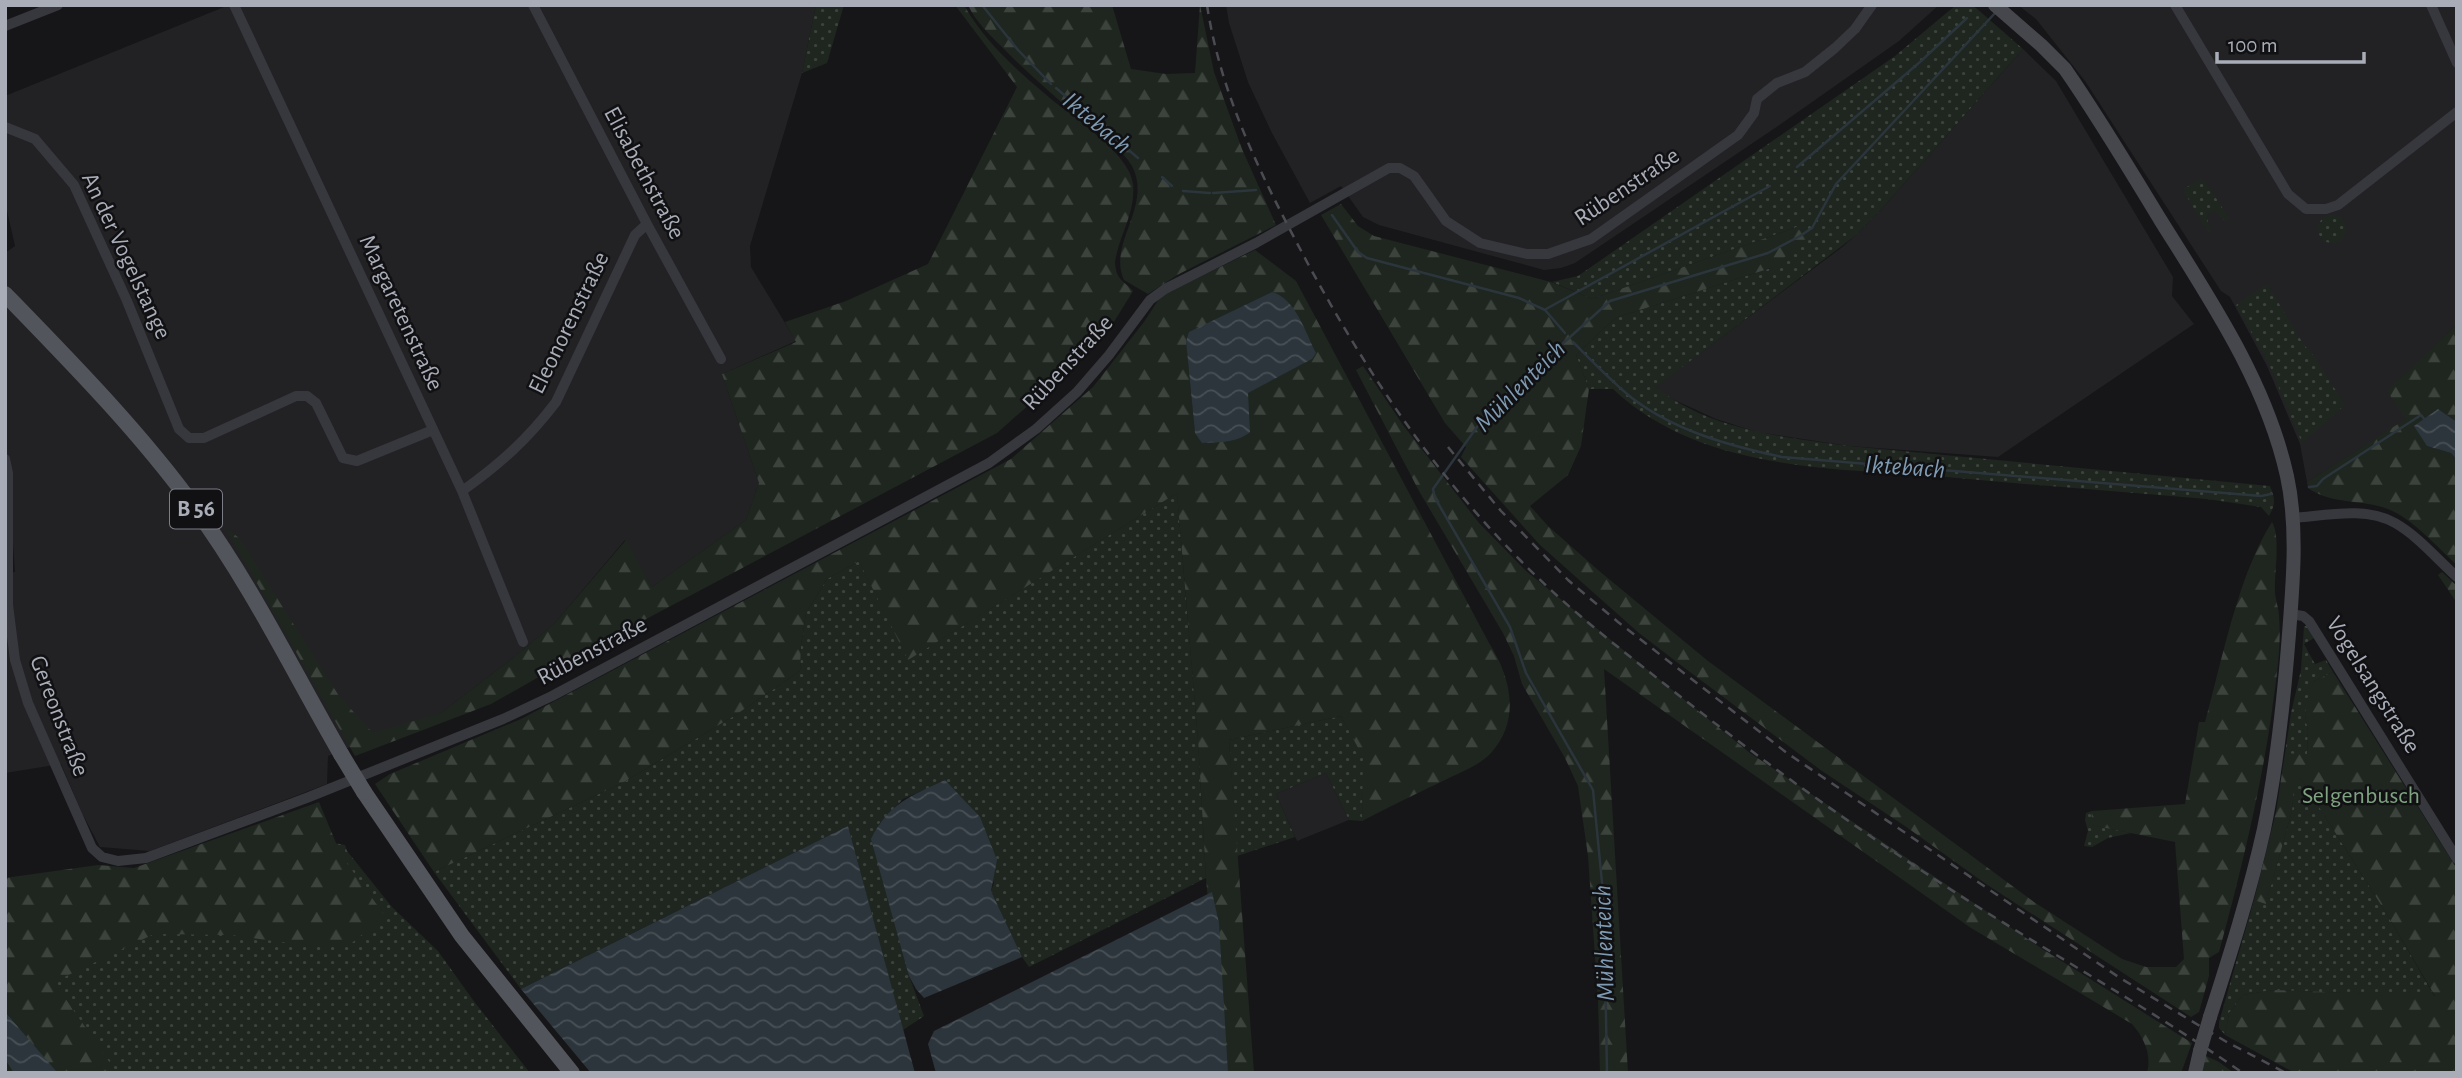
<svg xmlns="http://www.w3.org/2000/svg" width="2462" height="1078" viewBox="0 0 2462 1078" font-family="'Alegreya Sans',sans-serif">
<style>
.built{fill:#222225}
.grass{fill:url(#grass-dots)}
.forest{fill:url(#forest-firs);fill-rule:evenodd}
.water{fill:url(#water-waves)}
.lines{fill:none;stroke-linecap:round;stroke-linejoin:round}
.stream{stroke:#2c353c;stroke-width:2.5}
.minor{stroke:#37383d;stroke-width:10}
.secondary{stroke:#45474d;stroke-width:14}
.primary{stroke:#53555c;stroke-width:16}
.rail{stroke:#4a4c52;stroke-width:2.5;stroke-dasharray:9 7;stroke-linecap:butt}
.secondary-bridge{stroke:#45474d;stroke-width:14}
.primary-bridge{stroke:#53555c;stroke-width:16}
.labels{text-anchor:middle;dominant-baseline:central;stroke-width:5;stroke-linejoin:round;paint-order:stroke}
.shield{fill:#111113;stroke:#7b7e86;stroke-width:2}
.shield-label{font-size:23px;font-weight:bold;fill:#a8adb8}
.street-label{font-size:24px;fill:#a8adb8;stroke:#111113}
.park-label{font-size:24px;fill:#7fa381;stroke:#111113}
.water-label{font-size:26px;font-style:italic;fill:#7f9bb3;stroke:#111113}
</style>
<defs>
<pattern id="grass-dots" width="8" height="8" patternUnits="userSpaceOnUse" patternTransform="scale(1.75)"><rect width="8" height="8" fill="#1e261f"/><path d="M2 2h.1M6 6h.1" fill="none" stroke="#3c433d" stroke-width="1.8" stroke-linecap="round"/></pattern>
<pattern id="forest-firs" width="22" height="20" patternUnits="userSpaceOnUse" patternTransform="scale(1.75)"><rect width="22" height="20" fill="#1e261f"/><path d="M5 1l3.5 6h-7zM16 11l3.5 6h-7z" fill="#3c433d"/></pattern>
<pattern id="water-waves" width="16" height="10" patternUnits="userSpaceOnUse" patternTransform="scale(1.75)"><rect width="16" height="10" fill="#2c353c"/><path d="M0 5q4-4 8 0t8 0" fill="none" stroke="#485056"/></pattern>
</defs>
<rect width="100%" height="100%" fill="#161618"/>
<path class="built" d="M229,5H816L802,73L750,246L751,267L796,341L722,374L759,483L746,520L652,587L625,540L554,624L518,654L441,713L395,729L328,756L327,784L150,851L100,847L82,813L61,764L5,773V573L15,572L5,432V253L15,246L5,202V96Z
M1226,5H1939L1899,41L1778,126L1575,263L1561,268L1544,270L1379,225L1363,217L1341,186L1310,203L1272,133L1248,82L1229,23Z
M2018,5H2457V324L2388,391L2407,419L2307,482L2300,444L2267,366L2230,297L2221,291L2085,81L2036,19Z
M2023,49L2056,81L2173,277L2172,296L2194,324L1998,457L1849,446L1757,432L1716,419L1668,397L1655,387L1841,248L1855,236L1879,212Z
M1326,773L1349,820L1297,841L1276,794Z"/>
<path class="grass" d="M816,5H844L827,63L802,73Z
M1956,5H1971L1976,8L2023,49L1879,212L1855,236L1656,387C1709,430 1783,437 1849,446L2270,486C2275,498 2276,504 2269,516L2261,507L2207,499C2120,492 2034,485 1947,477C1834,468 1701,472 1613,389H1589L1576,355L1615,318L1771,268L1797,227L1592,299L1552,282L1578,276L1895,56Z
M2202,179L2204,180L2229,218L2225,221L2215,210L2206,215L2211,232L2209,233L2184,192L2185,188Z
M2318 229a14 14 0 1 1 28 0a14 14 0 1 1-28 0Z
M2267,284L2304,345L2314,356L2345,405L2302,443L2269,364L2236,305Z
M1177,493L1198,740L1206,878L1029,967L1022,957L991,891L994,883L945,781L903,799L879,824L909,976L924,1016L903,1030L848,826L521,989L434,872L624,782L737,714L800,671L801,645L806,613L827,579L859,561L909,659Z
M2304,626H2307L2314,638L2304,644L2315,664L2326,660L2333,672L2314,681L2305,715L2308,731L2307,756L2285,753L2291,713L2301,670Z
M1341,716L1364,757L1362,821L1349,820L1326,773L1276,794L1295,837L1237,856L1229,740Z
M2294,776L2302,780L2388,916L2435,997L2274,990L2243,995L2229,1013L2225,1035L2219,1028V1022L2254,900L2266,903L2292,811Z
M2092,811V825L2131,833L2108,838L2092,847L2084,846L2088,831L2085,820L2086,813Z
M317,840L345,845L347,851L392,907L438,951L473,1000L530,1073H5V922Z"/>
<path class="forest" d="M955,5H964C983,39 1014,68 1044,93C1067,114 1130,152 1133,184C1136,212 1119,235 1115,262C1116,280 1123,280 1133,291L1104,338L997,433L567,661L491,704L355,756L225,527L239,538L339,696L373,733L441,713L518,654L554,624L626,540L652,587L746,520L759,483L722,374L796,342L785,322L846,301L928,264L1017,87Z
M968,5H1112L1131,69L1166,74L1195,73L1200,5L1214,72L1242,149L1276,225L1179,274L1148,294L1124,280C1107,244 1153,206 1132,166C1123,150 1104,138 1089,126C1059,100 1029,75 1002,47C989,34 976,22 968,5Z
M1341,204L1358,226L1374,236L1551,282L1592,299L1797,227L1808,239L1771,268L1615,318L1576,355L1589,389L1581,446L1568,475L1530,506L1548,526L1598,570L1708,661L2034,902L2122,959L2146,967H2176L2184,959L2175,842L2091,825L2092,811L2185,804L2199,722H2205C2222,661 2238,575 2272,522C2281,537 2274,573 2275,591C2275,600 2279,608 2279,617C2282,647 2275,688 2271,718C2259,798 2240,875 2219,952L2209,958V976L2199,1012L2191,1017L1986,884L1905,826L1822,771L1682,666L1639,633L1540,545L1461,457L1466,447L1445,423L1321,215Z
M1255,250L1296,281L1489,643C1511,677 1521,720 1491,753C1480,765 1459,773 1445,780C1417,793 1389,807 1362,821L1363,757L1341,716L1229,740L1254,1073H1223L1206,878L1198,740L1177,493L908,660L859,561L827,579L806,613L801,645L800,671L737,714L624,782L434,872L375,784L390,774L521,719L1011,459L1093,387L1144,322L1161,296ZM1272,292L1312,359L1247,393L1195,433L1186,340L1190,332Z
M2457,324V422L2438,409L2427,446L2451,453L2457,460V565C2438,548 2412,518 2388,509C2362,499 2332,505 2308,488L2307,482L2406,419L2387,391Z
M1363,366L1403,425L1479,523L1526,571L1750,753L2044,950L2192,1043L2181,1073H2147C2152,1054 2144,1038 2132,1024L1971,928L1604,669L1628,1073H1600L1598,999L1588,856L1578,786L1565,758L1522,684L1514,656L1503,633L1419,491L1356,370Z
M2442,572L2457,586V603L2438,575Z
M2333,672L2457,869V1073H2295L2225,1035L2229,1013L2243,995L2274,990L2435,996L2388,916L2302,780L2295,777L2292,811L2266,904L2254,900L2276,812L2285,753L2307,755L2308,731L2305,715L2306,702L2314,681Z
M319,802L341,855L385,916L348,946L289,943L231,935L154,934L54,982L117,1073H57L5,1012V878L98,865L134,868Z
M2204,1055L2219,1062L2234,1073H2202Z"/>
<path class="water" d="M1272,292C1296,299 1305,332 1316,353L1312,359L1248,393L1250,432C1237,443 1219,442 1202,443L1195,433L1186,341L1189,332Z
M2438,409L2457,422V460L2451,453L2427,446L2414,426Z
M945,780L980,817L997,860L991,891L1022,957L924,998L916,989L909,976L871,839C889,803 911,796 945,780Z
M848,826L915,1073H591L521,989Z
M1212,892L1219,923L1228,1073H936L928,1044L934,1031Z
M5,1012L56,1071L57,1073H14L5,1059Z"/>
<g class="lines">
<path class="stream" d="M982,5L1018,50L1051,84
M1056,88L1138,158
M1797,167L1920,62L1967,18
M1162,177L1172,186
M1183,191L1210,193
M1213,193L1256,190
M1332,215L1358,252L1367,258L1519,298L1545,310L1565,333
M1546,309L1770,186
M1573,342C1592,361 1611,381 1632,398C1675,431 1730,446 1782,457L2261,496L2271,494
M2309,487L2317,486L2323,479L2421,415L2425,420
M1607,1073L1604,903L1593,790L1526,673L1510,627L1435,498L1433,489L1489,410L1610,301L1768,253L1800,236L1812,228L1836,184L1996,12"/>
<path class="minor" d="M234,5L462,491L523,642
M533,5L647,224L721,359
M2175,5L2288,194L2306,209H2326L2338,205L2457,112
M2431,5L2457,63
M5,26L58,5
M5,127L35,139L74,185L127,301L179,429L189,438H204L296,396H307L316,403L343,458L357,461L433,430
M5,459L8,473V605L15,660L28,703L92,848L102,857L118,861L146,858L309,797L503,719L552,696L989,463L1036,429L1077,392L1109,355L1150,300L1165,289L1256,243L1389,168H1400L1414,176L1446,221L1480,243L1527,254H1548L1591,239L1738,135L1754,113L1757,99L1777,83L1805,72L1835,48L1855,29L1872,5
M462,491C499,465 528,439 556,402L635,235L647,224
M2292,518C2324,516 2365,506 2395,523C2418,536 2437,559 2457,577
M2290,614L2303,616L2309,621L2457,859"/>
<path class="secondary" d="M1995,5L2041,45L2065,69C2099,118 2130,170 2161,221C2211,301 2266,382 2287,476C2298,527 2293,582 2289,634C2284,699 2277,765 2264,829C2250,892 2230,955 2210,1017
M2195,1073L2200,1051"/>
<path class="primary" d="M5,294C71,362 139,431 195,508C251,584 294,673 341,754
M364,792L462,936L572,1073"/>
<path class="rail" d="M1207,5C1221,98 1264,181 1307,262C1366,371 1434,474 1522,562C1565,606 1614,644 1662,682C1749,751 1838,816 1930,876C2033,944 2142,1003 2243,1073
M1448,447L1501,511L1568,580L1618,622L1787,753L2120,978L2225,1041L2286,1073"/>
<path class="secondary-bridge" d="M2200,1051L2210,1017"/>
<path class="primary-bridge" d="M341,754L364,792"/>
</g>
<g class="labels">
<rect class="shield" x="170" y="489.5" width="52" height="39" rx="5"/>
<g class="shield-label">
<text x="196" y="509">B 56</text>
</g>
<g class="street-label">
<text transform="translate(644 173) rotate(62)">Elisabethstraße</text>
<text transform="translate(1627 187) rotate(-34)">Rübenstraße</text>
<text transform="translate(126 256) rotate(65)">An der Vogelstange</text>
<text transform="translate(401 313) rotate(65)">Margaretenstraße</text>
<text transform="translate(569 323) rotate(-64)">Eleonorenstraße</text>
<text transform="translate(1068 363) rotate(-47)">Rübenstraße</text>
<text transform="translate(592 651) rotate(-28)">Rübenstraße</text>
<text transform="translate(2373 685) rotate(58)">Vogelsangstraße</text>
<text transform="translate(59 716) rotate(69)">Gereonstraße</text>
</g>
<g class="park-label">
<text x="2361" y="796">Selgenbusch</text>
</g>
<g class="water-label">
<text transform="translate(1097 123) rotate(40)">Iktebach</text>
<text transform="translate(1520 386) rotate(-45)">Mühlenteich</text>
<text transform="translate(1905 467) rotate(4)">Iktebach</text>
<text transform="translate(1604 943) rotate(-92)">Mühlenteich</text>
</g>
</g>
<rect width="2462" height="1078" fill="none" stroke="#a8adb8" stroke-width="14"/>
<path d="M2217 52v10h147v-10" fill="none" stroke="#a8adb8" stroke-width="3.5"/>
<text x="2228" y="52" font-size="21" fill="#a8adb8" stroke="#111113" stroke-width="5" paint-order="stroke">100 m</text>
</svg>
